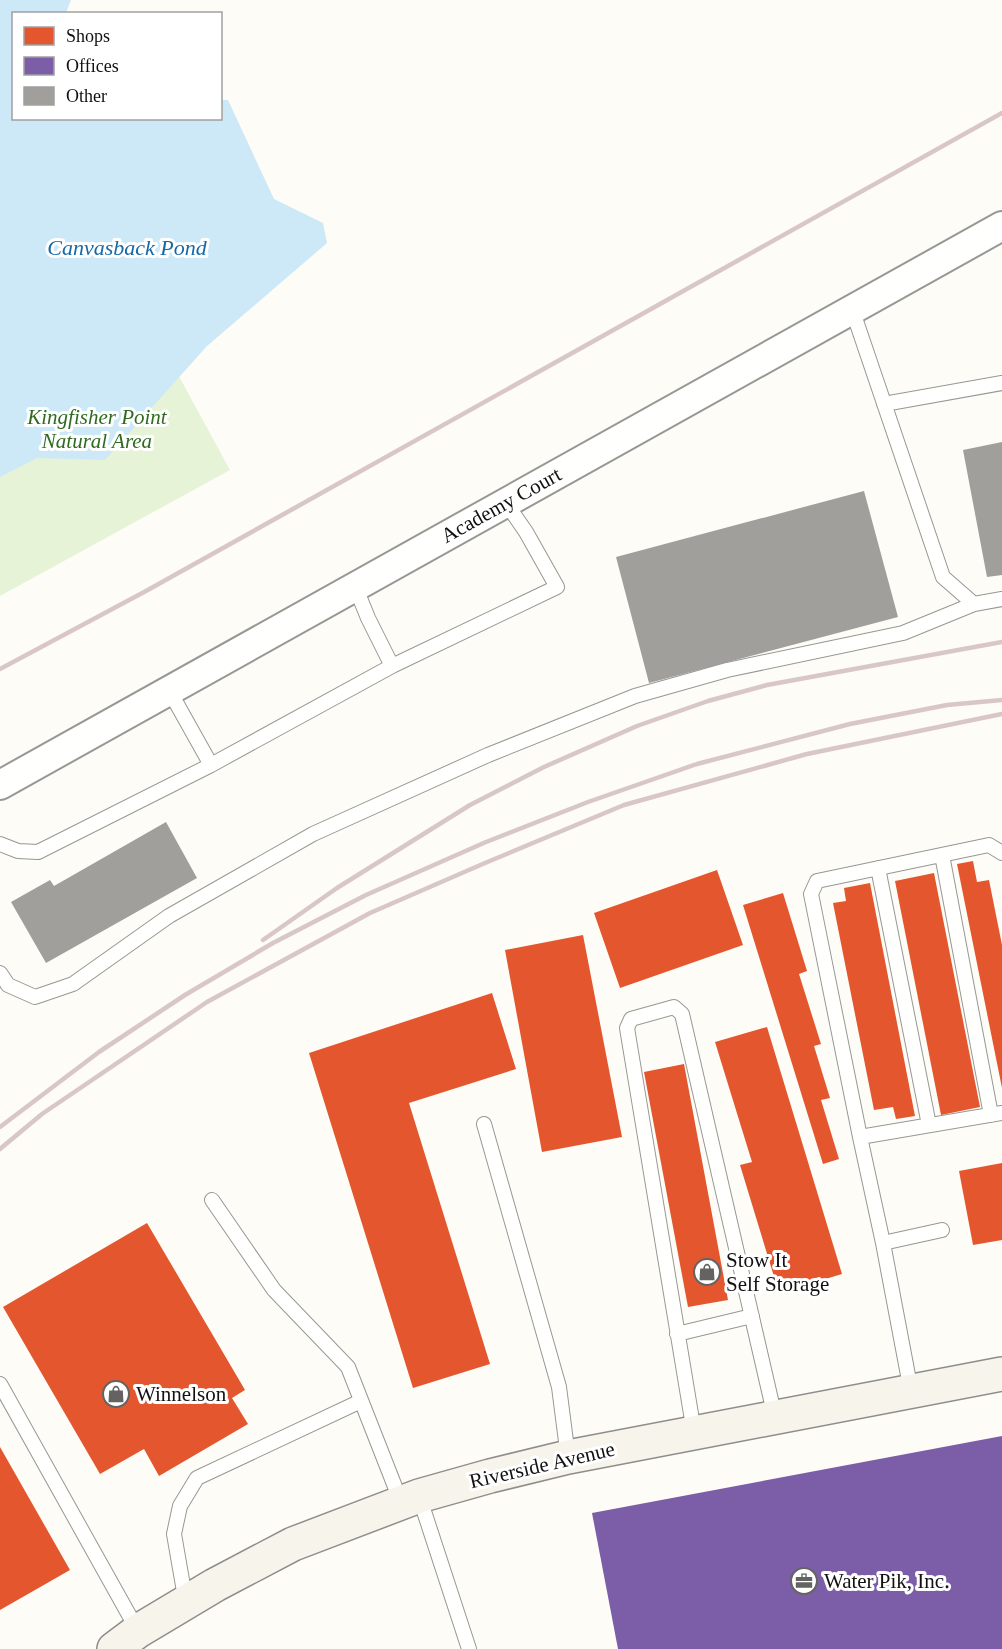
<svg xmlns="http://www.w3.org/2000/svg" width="1002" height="1649" viewBox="0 0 1002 1649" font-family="'Times New Roman',serif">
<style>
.green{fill:#e7f3d7}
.water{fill:#cde8f7}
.shops{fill:#e4572e}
.offices{fill:#7b5ea7}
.building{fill:#a19f9c}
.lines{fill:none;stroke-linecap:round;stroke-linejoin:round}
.lane-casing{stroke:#979795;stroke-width:16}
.street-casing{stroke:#979795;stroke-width:32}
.secondary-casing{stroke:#8e8d8b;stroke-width:36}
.lane{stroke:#fffffe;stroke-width:14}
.street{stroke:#fffffe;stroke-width:28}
.secondary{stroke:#f6f4eb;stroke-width:33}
.rail{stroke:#d9c6c7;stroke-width:4.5}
.labels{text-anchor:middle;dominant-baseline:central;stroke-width:6;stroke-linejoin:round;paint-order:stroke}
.park-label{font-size:21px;font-style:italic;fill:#2f6b1f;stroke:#fff}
.street-label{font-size:21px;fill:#111;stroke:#fff}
.poi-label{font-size:21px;fill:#111;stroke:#fff;text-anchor:start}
.water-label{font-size:22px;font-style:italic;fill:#1768a6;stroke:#fff}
</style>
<rect width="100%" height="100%" fill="#fdfcf7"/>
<path class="green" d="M0,0H11L14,53V118L39,119L230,470L0,596Z"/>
<path class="water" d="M0,0H71L66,13L14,14V118H220L221,100H228L274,199L323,223L327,243L207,346L105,460L37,458L0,477Z"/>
<path class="shops" d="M973,861L977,882L989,880L1002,945V1088L957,864Z
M717,870L743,945L620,988L594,913Z
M934,873L980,1107L941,1115L895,881Z
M870,883L915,1116L896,1119L893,1107L874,1110L833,903L846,901L844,888Z
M783,893L807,971L799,974L821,1044L814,1046L830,1098L821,1100L839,1159L823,1164L743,905Z
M583,935L622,1137L542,1152L505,950Z
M492,993L516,1069L409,1103L490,1364L413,1388L309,1053Z
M767,1027L842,1274L779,1293L740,1165L752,1162L715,1042Z
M684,1064L728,1300L688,1307L644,1072Z
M1002,1163V1240L973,1245L959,1171Z
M147,1223L245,1390L232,1398L248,1424L159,1476L144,1449L100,1474L3,1307Z
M0,1447L70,1570L0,1610Z"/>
<path class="offices" d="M1002,1436V1649H618L592,1513Z"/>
<path class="building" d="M1002,442V575L987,577L963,450Z
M864,491L898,617L649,683L616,557Z
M166,822L197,878L46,963L11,902L50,880L54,886Z"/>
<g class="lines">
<defs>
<path id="lane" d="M852,309L943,577L974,604L1002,599
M884,404L1002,383
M355,586L368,618L392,666L557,587L526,532L506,503
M169,690L211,765L392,666
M0,844L18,851L38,852L211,765
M942,855L991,1115
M878,868L929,1125
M0,973L8,985L35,997L73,984L169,916L313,834L488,755L635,696L727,670L903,633L974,604
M484,1124L559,1387L568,1457
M860,1137L1002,1113
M212,1200L274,1290L348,1367L401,1502
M883,1243L860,1137L811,894L817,881L989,845L1002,853
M677,1334L752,1316
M0,1384L138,1631
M911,1391L883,1243L942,1230
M694,1432L627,1028L631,1019L674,1007L682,1014L775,1417
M419,1496L469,1649
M186,1603L174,1534L180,1506L197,1478L361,1401"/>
<path id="street" d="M0,785L1002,226"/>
<path id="secondary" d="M114,1649L138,1631L215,1585L293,1544L419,1496L490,1476L568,1457L1002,1374"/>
</defs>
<use href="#lane" class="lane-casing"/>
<use href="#street" class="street-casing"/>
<use href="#secondary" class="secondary-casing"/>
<use href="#lane" class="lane"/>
<use href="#street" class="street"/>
<use href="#secondary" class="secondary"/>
<path class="rail" d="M0,669L146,591L1002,113
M263,940L337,888L470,805L544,767L637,726L708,701L767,685L1002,642
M0,1127L99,1052L185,995L273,943L366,895L486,842L588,802L697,764L850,724L947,705L1002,700
M0,1149L42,1114L207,1002L370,913L485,863L624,805L807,754L1002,714"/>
</g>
<defs>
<symbol id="shop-ring" viewBox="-11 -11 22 22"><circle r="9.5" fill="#fff" stroke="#646362" stroke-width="1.5"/><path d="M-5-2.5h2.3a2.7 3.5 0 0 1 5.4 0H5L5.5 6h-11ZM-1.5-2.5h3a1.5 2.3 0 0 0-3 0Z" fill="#646362"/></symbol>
<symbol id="office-ring" viewBox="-11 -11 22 22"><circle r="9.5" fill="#fff" stroke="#646362" stroke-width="1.5"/><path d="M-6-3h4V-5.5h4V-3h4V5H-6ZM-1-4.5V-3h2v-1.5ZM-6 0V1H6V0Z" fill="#646362"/></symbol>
</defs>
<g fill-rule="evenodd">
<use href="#shop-ring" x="692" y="1257" width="30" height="30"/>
<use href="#shop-ring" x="101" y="1379" width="30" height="30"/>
<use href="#office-ring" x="789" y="1566" width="30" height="30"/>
</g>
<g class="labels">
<g class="park-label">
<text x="97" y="417">Kingfisher Point<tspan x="97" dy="24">Natural Area</tspan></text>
</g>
<g class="street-label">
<text transform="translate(501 505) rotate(-29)">Academy Court</text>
<text transform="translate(542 1465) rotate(-13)">Riverside Avenue</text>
</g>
<g class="poi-label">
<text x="726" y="1260">Stow It<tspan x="726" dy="24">Self Storage</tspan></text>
<text x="136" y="1394">Winnelson</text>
<text x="824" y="1581">Water Pik, Inc.</text>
</g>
<g class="water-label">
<text x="127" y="247">Canvasback Pond</text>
</g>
</g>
<rect x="12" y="12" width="210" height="108" fill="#ffffff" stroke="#a0a0a0" stroke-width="1.5"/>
<rect x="24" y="27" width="30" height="18" fill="#e4572e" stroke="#a0a0a0" stroke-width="1.5"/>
<text x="66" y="42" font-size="18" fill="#111111">Shops</text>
<rect x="24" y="57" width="30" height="18" fill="#7b5ea7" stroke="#a0a0a0" stroke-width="1.5"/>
<text x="66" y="72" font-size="18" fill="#111111">Offices</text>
<rect x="24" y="87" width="30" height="18" fill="#a19f9c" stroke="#a0a0a0" stroke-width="1.5"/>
<text x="66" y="102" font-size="18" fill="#111111">Other</text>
</svg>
